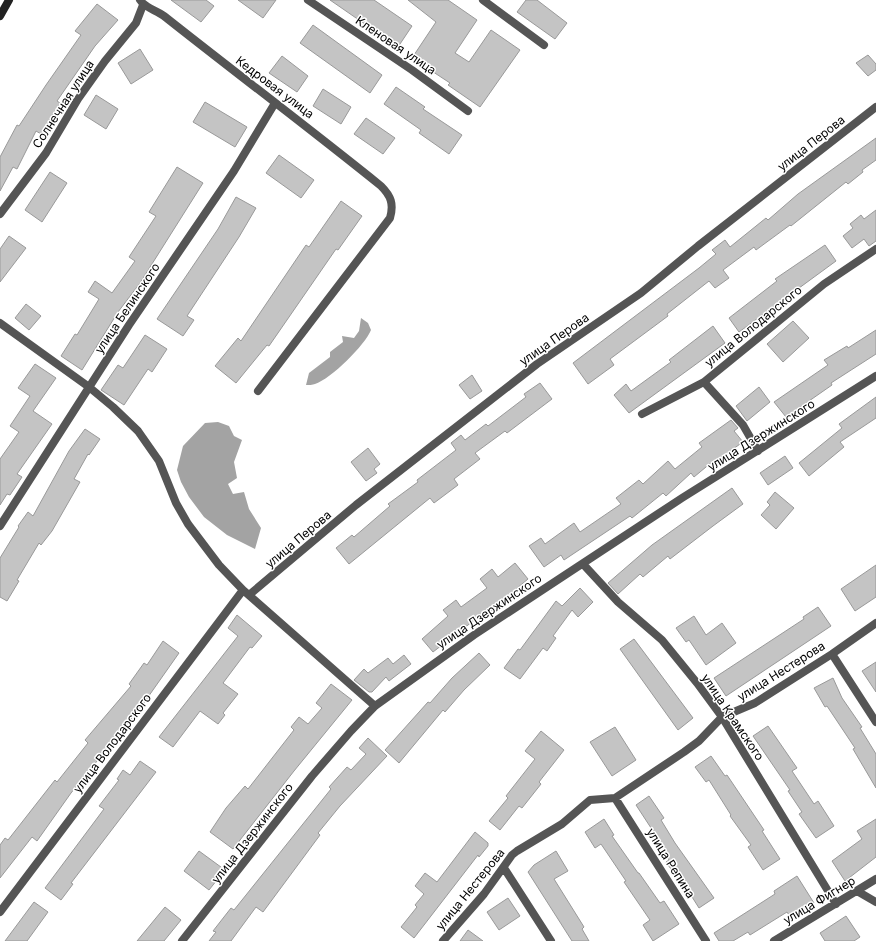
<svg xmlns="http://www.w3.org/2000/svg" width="876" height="941" viewBox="0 0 876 941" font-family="Inter,sans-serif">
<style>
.water{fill:#a3a3a3}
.building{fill:#c4c4c4;stroke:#999}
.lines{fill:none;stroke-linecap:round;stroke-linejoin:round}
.minor{stroke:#555;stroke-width:8}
.secondary{stroke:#222;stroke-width:8}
.labels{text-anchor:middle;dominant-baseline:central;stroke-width:3;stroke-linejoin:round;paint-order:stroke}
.street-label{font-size:12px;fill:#000;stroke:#fff}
</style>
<rect width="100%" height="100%" fill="#fff"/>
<path class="water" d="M361,318L368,323L371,330C365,345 331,379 315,384C313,385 308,385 306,385L309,373L330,357V352L343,342L342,336L354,338L359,331Z
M218,422L229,426L234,436L242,440L234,462L237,478L228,484L233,494L244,492L249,509L261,528L255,549L227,535L204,517L189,497L181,482L177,470L183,446L205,423Z"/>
<path class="building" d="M171,0H206L214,6L201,22Z
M238,0H276L263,18Z
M330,0H374L412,26L398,47Z
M408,0H448L477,20L455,53L469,62L491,30L520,50L480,107L448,85L450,83L412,58L436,22Z
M526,0H537L567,23L555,39L517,12Z
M97,4L118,20L95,46L57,101L60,103L41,134L36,131L17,169L13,167L0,191V157L17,125L19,126L46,85L81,35L75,31Z
M313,25L382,75L370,93L300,43Z
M140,49L153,70L131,84L118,63Z
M868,55L876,64V70L868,76L856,63Z
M282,56L308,76L297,92L269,73Z
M396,87L425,107L423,109L462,135L449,154L419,133L421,130L384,104Z
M323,89L351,107L341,124L313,106Z
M96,95L118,109L106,129L84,115Z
M205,102L247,127L235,147L193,122Z
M366,118L395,138L383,154L354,134Z
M876,138V160L862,170L863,172L848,184L846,182L791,226L790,225L756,250L754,247L723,270L729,278L715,288L709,281L667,314L668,316L610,359L614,365L588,384L573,363L699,268L716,254L712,250L725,240L730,247L766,218L768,220L798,194Z
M279,155L314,180L301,198L266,173Z
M177,167L203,183L140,283L118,312L82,370L61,356L75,334L77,335L99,299L88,292L95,281L112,293L135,261L129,257L156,216L149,212Z
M50,172L67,183L42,222L25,210Z
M236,197L256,208L239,237L187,316L194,320L183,336L157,319L218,229Z
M341,201L362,216L338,250L336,249L269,346L267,345L236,383L215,366L238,338L241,341L306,245L309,247Z
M876,210V241L869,246L864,239L852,248L843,236L853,228L850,224L861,215L864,219Z
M9,236L26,248L0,282V249Z
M825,245L836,261L739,332L729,318L777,281L775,279Z
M26,304L41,316L29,330L15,318Z
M793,321L809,338L783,362L767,344Z
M713,326L725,343L629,413L614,395L626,384L631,391L671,362L669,360Z
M876,330V354L831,383L832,385L786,417L774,402L828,365L824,360L847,346L848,348Z
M145,335L167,349L152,372L148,369L124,405L101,390L118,365L123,368Z
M35,364L56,378L33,411L52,424L17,474L22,477L10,495L7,494L0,505V459L19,432L10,426L30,396L18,388Z
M472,375L482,391L470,399L459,385Z
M540,383L552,399L507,433L505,431L475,453L480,459L454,479L458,485L434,503L430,498L349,564L336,548L352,535L354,537L390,506L388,504L418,482L417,480L456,450L451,443L461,435L465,440L486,424L488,426L526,397L524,394Z
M759,387L770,402L747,421L736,406Z
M876,397V418L840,442L844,447L809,476L799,463L842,428L839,424Z
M731,420L738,428L734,431L743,442L713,463L712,462L694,477L691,473L666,496L663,493L632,518L630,516L564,560L561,555L544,567L529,546L541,538L545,544L574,523L580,532L621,504L616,498L639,480L643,484L668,461L675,469L702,447L699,443Z
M85,429L100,439L89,455L88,454L74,479L80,482L52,531L41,545L39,543L17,580L19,581L7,601L0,597V558L19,527L18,526L28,512L33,516L69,451Z
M368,448L380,464L374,469L377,473L366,481L351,462Z
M785,456L793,468L768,485L760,473Z
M732,488L743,504L713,526L670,559L668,556L643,577L640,574L618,594L608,583L652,545Z
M775,492L794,508L776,529L761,515L770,505L767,502Z
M515,563L528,579L510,594L512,596L483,617L481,615L433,652L422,639L448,616L443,610L456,600L461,607L487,588L480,579L492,569L498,577Z
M876,565V597L855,611L841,589Z
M580,588L593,602L578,617L572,610L553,636L556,638L547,651L543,648L520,679L504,668L518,649L520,650L556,601L562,606Z
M818,607L831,626L726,696L714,678L804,619L803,617Z
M237,615L262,636L252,648L250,647L223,683L238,694L223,713L225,715L218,724L200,711L173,747L159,737L238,636L228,628Z
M694,616L706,635L722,623L736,643L706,665L689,640L686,642L676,628Z
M634,639L693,718L678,730L620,649Z
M163,641L179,653L141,707L71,793L37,841L32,837L0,878V845L5,838L8,840L55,780L57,782L88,743L85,740L131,686L129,684L144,663L147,665Z
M479,653L490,665L464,690L445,712L443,710L399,763L385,750L428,702L430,703L452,678Z
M404,655L411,664L389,681L386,677L372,692H369L354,680L364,669L368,673L388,658L393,664Z
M876,662V692L862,671Z
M833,678L842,698L862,727L860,728L876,754V788L853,749L855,748L827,706L825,707L814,688Z
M331,684L352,700L294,771L233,849L210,832L226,808L245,786L248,789L294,730L291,727L299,717L308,724L322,708L316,703Z
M768,726L797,768L792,771L814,804L818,801L834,826L816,838L799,814L802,812L788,791L790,790L753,736Z
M615,727L636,760L612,776L590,742Z
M541,731L564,750L539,782L541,784L522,808L519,806L500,830L489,821L508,798L506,796L535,759L525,751Z
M368,738L387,756L340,806L318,833L320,835L263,912L256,907L231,941H209L216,932L213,931L231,908L234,910L331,789L329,787L347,767L351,770L366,754L359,748Z
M711,756L725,776L727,775L764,830L762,831L780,859L763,870L748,847L751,845L730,816L731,815L709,780L706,782L695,767Z
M140,761L156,772L71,883L73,884L61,900L45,888L104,809L99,806L119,780L117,779L123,770L130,775Z
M649,796L664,818L661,820L675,843L714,898L699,908L682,881L680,882L666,862L669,860L651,833L653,831L636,805Z
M604,819L614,835L612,836L638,873H639L660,903L664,901L679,924L653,941L643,925L650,920L624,882L626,881L601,844L595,848L585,832Z
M876,819V857L845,881L832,861L862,839L857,831Z
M475,832L488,843V846L479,857L478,855L414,938L401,927L417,907L415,905L424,894L415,886L425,873L437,882Z
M199,851L225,870L209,890L184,871Z
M556,851L568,871L554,879L584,927L582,929L589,941H572L528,872L534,865Z
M797,876L814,903L791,918L787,912L750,935L748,932L733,941H719L714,933L775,894L774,891Z
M508,898L520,916L499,930L487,912Z
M34,902L48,912L27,941H5Z
M165,907L181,920L164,941H137Z
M846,916L860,937L854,941H825L820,933Z
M468,930L483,941H460Z"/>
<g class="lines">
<path class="minor" d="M140,0C145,8 156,10 164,16C236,73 309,128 381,186C391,196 394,204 390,218L258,391
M308,0L412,70L468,111
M483,0L544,45
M0,214L46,153L78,99L105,61L136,23L143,5
M0,323L89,387L113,407L138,431L159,461L176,503L188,524L219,565L243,590L375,706
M704,382L743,425L758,451
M642,414L704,382L824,284L876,249
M0,526L129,325L234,171L275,103
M583,564L618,602L662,640L697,683L722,717L836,904
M249,595L356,505L537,364L641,293L698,246L876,107
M832,654L876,722
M615,798L706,941
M504,868L551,941
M857,891L876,902
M0,912L243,590
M182,941L312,776L351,731L375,706L474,635L682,498L876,376
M443,941L484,894L512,855L517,851L562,824L590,800L615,798L684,752L699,741L722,717L755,703L832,654L876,623
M774,941L876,879"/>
<path class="secondary" d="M0,16L9,0"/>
</g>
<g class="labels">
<g class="street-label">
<text transform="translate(396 45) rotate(34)">Кленовая улица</text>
<text transform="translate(275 87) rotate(37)">Кедровая улица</text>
<text transform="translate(63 104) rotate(-57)">Солнечная улица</text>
<text transform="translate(811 143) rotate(-38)">улица Перова</text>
<text transform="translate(127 308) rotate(-56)">улица Белинского</text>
<text transform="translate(753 326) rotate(-39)">улица Володарского</text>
<text transform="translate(554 339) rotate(-35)">улица Перова</text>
<text transform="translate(761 435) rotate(-32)">улица Дзержинского</text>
<text transform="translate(298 539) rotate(-40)">улица Перова</text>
<text transform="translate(489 611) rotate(-34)">улица Дзержинского</text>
<text transform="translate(781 671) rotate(-32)">улица Нестерова</text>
<text transform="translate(733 717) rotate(56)">улица Крамского</text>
<text transform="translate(112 743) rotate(-53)">улица Володарского</text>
<text transform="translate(252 833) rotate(-52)">улица Дзержинского</text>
<text transform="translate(671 863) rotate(58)">улица Репина</text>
<text transform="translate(470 889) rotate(-51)">улица Нестерова</text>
<text transform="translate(819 900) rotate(-31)">улица Фигнер</text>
</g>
</g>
</svg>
